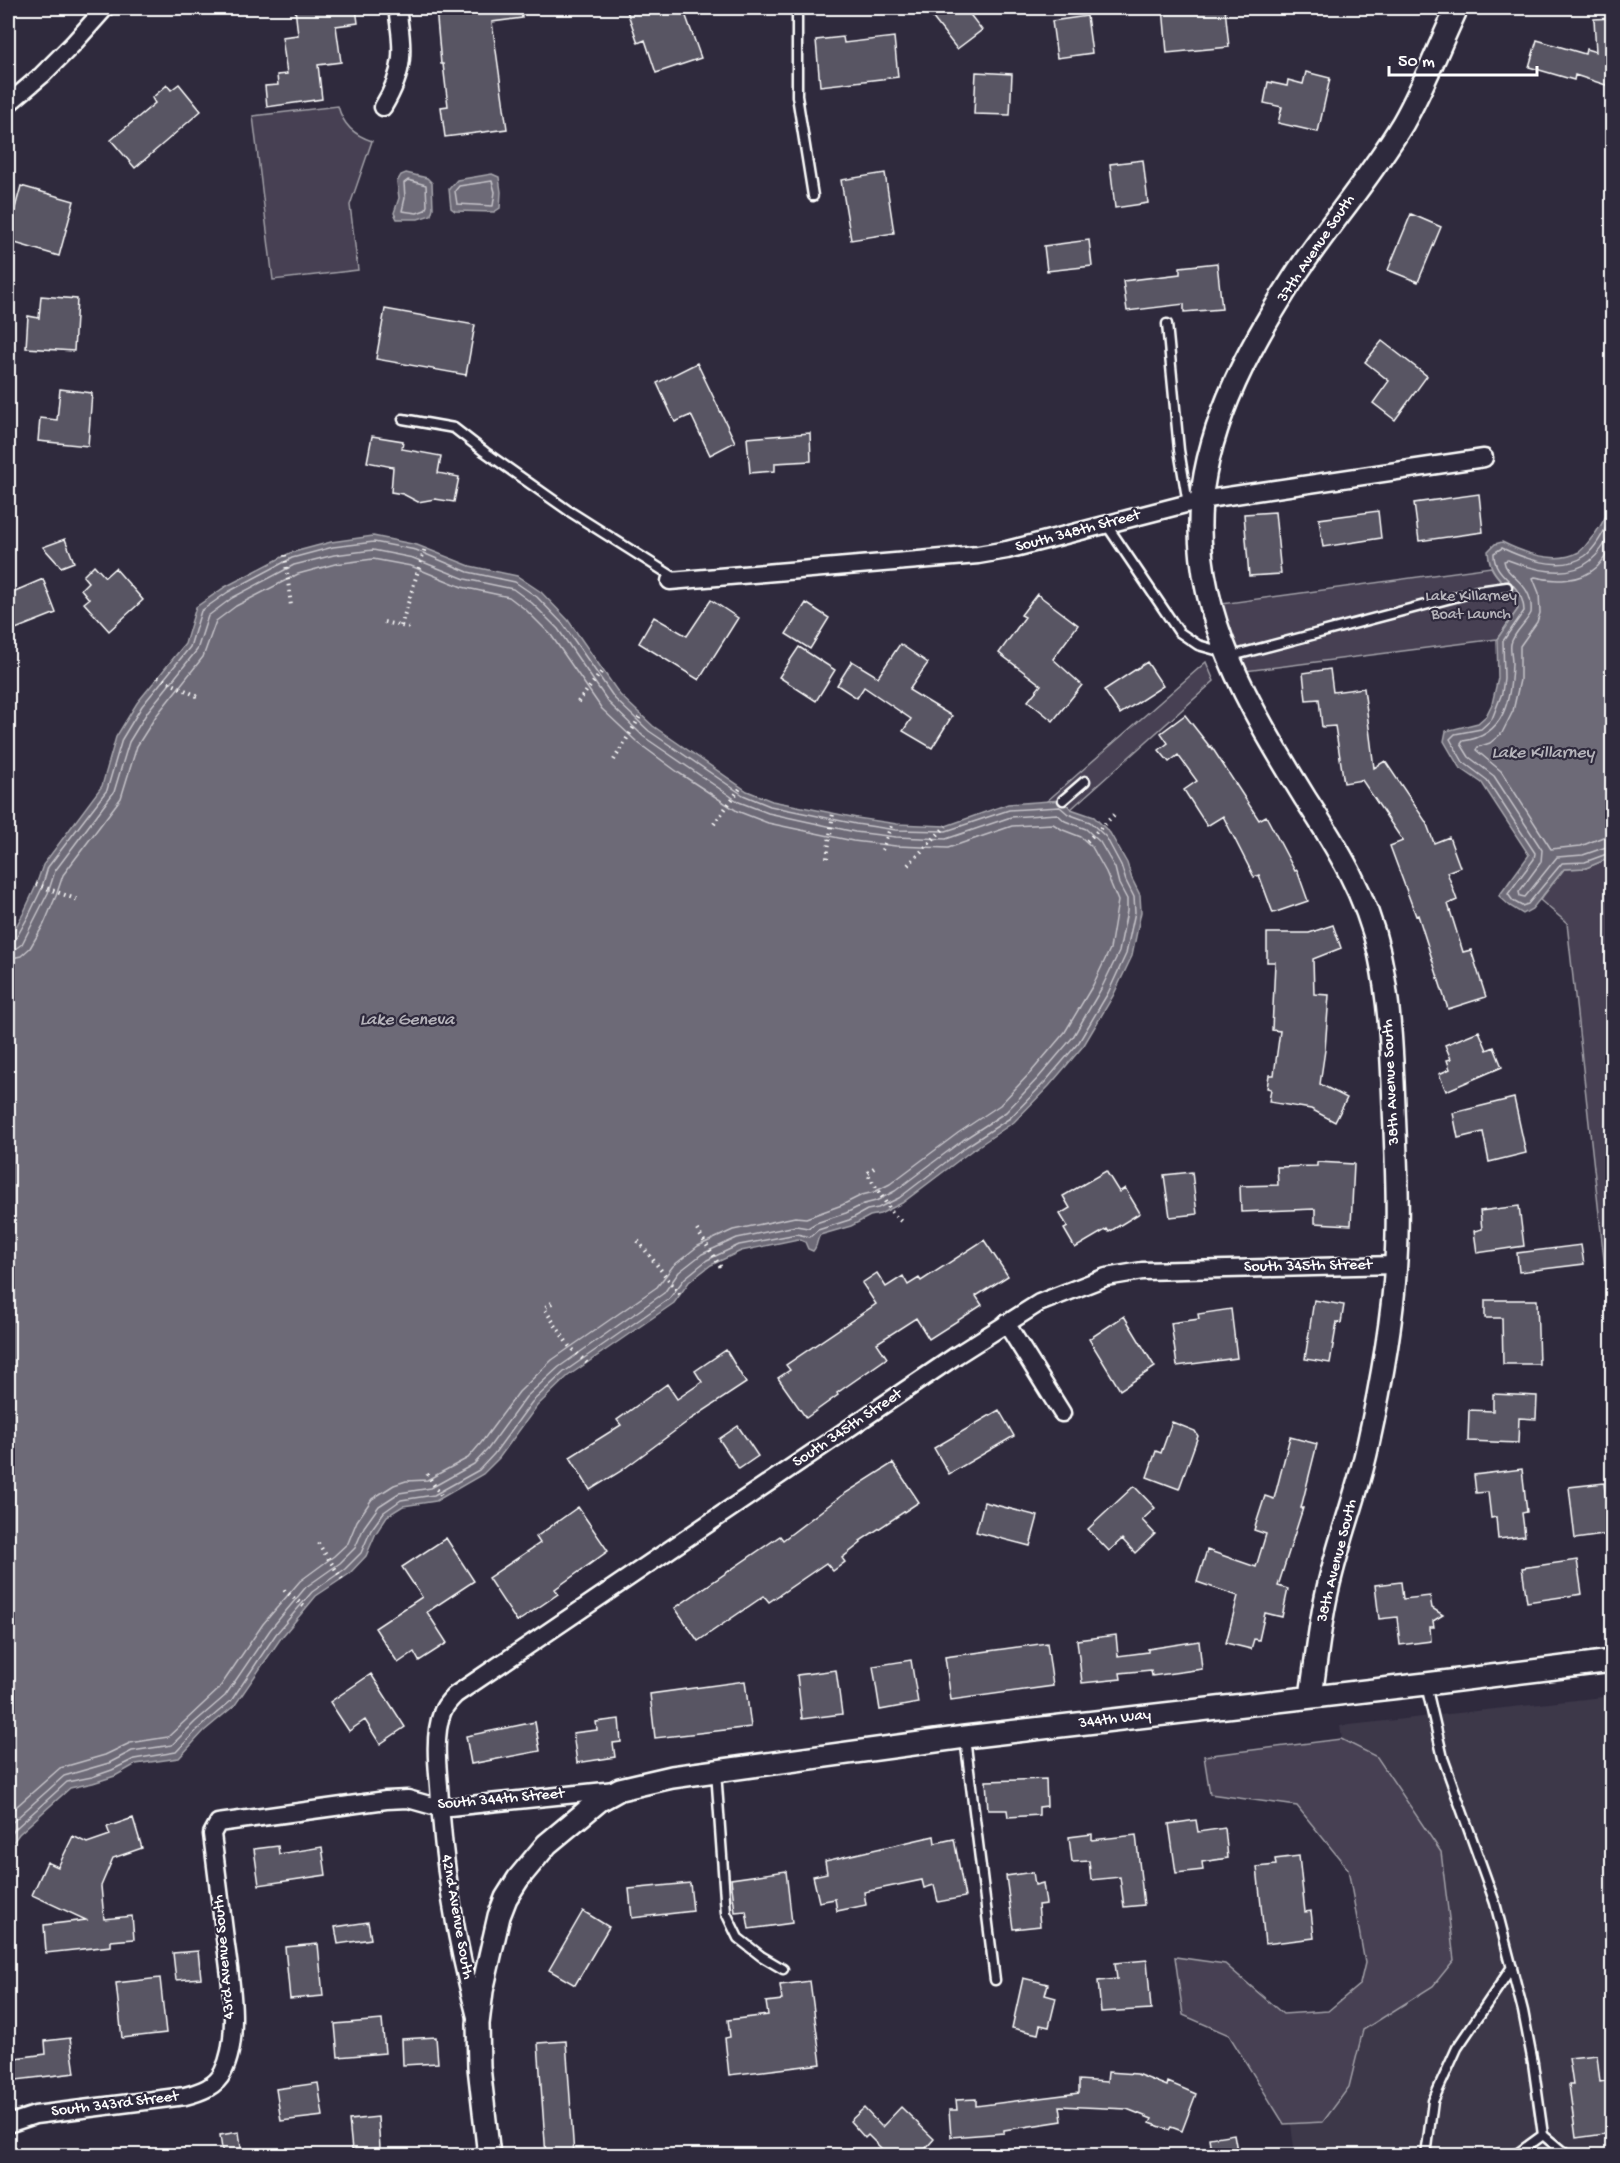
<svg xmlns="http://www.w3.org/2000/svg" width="1620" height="2163" viewBox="0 0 1620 2163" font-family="'Gochi Hand',sans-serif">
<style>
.built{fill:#3c3749}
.green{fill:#464152;stroke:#a2a0a8;stroke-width:1.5}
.water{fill:#6d6a77;stroke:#a7a6ad;stroke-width:1.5}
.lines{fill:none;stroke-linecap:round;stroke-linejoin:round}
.shore{stroke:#c5c3c9;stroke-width:1.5}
.building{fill:#595564;stroke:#fff;stroke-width:1.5}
.service-casing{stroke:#fff;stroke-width:13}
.minor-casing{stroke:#fff;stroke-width:21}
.tertiary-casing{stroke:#fff;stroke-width:26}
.path{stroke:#fff;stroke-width:4;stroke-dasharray:1.5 4.5;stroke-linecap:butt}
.service{stroke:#2f2a3d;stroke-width:8}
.minor{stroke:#2f2a3d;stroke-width:16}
.tertiary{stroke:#2f2a3d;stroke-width:21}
.labels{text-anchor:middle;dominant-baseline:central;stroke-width:4.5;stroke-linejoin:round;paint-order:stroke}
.street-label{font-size:16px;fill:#fff;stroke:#2f2a3d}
.park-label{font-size:16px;fill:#b5b3ba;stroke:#2f2a3d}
.water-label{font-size:18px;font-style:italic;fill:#b6b4bb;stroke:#2f2a3d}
</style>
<rect width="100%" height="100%" fill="#2f2a3d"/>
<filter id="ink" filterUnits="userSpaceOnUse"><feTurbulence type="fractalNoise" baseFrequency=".0167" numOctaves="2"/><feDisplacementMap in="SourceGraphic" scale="12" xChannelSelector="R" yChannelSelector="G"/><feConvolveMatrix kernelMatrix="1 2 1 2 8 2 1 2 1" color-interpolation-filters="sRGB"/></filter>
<g filter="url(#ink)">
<path class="built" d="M1612,1696V2155H1295L1287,2095L1378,1985L1340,1726Z"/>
<path class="green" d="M338,106C343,125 354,135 372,141L350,205L358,270L273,280L253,116Z
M1491,567C1499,584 1515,588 1518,609L1497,639L1245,671L1221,604Z
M1206,662L1214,681L1071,809L1063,800L1047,801Z
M1612,857V1332L1567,923L1540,900L1564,869L1586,868Z
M1341,1739L1377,1757L1441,1852L1454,1960L1433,1986L1363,2030L1349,2087L1323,2122L1284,2124L1229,2035L1183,2015L1175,1957L1225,1964L1283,2014L1328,2011L1360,1984L1365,1963L1348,1869L1297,1806L1210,1794L1204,1756Z"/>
<path class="water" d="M406,173L427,178L432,183L433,208L431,215L418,219H397L394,213L399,198L397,182L401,175Z
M492,174L499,177L501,192L500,208L494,212L455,211L451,208L449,189L457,180Z
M1612,501V857L1586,868L1564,869L1532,909L1523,914L1510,906L1499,896L1529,855L1482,783L1459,767L1444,741L1446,731L1478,723L1486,716L1492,704L1498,678L1497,639L1518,609C1514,581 1490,583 1488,551L1495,544L1502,542C1524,553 1556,565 1579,552C1585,548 1590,539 1595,534C1602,524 1609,512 1612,501Z
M373,536L417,545L470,566L517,576L541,592L568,620L620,695L653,726L747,791L772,801L857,818L897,824L946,826L1008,804L1063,800L1071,809L1094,817L1110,833L1127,863L1132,879L1140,895L1141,912L1132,956L1113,996L1084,1045L1049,1086L1014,1122L971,1151L902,1203L880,1214L870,1216L851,1226L820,1235C816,1240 818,1246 813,1251L808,1249L805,1242L798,1239L741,1251L711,1265L689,1282L674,1303L568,1376L537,1406L499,1458L483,1474L436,1501L403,1506L387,1516L376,1533L366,1556L349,1574L316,1596L281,1638L235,1705L204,1731L179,1758L136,1764L115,1776L93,1783L70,1788L19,1834L8,1849V941L23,914L35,888L43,865L102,786L116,737L137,703L185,644L196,607L225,587L290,553L331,542Z"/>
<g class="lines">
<path class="shore" d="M408,180L426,185L427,206L425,210L417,213L402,211L405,198L404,183Z
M492,181L495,192L493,206L457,204L455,191L459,186Z
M1612,516C1605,529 1597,547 1585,556C1561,573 1525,559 1502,548L1494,553C1493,578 1523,581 1524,611L1503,641L1504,678L1502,693L1492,719L1481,729L1455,734L1450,739L1463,762L1487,780L1535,853L1534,859L1508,894L1513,901L1522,906L1528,904L1562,863L1585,862L1612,852
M1612,531C1607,541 1599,554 1590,561C1567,580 1531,569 1508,560L1504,561C1506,578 1534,582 1531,613C1526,623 1513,633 1511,644C1510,650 1512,657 1512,663C1511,699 1505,736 1463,741L1461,744L1469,757L1494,776L1542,850L1541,862L1519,892L1520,896L1525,897L1557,857L1583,855L1612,845
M1612,547C1607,554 1603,561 1597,567C1581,582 1554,582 1535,577L1533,578L1539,593L1540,613L1537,622L1520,646V680L1513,711L1502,733L1490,743L1478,747L1476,750L1501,771L1551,849L1581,846L1603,837L1612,836
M8,943L15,940L28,917L41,890L48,867L107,790L122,739L142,706L190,647L201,611L228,592L292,558L333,547L374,542L416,550L468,572L515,582L537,597L563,624L615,699L649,731L743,795L770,806L856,824L896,830L946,831L1009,810L1060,807L1068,814L1090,822L1106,837L1121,865L1126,881L1134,897L1135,912L1126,954L1108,993L1079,1042L1045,1082L1010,1118L967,1146L899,1198L878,1208L867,1210L849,1220L818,1230L810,1237L797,1234L739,1245L707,1260L685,1278L669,1299L564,1372L532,1402L494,1454L479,1470L434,1495L401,1500L384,1512L371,1530L361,1553L345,1569L312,1592L276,1634L231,1701L200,1727L176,1752L134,1759L112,1770L92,1777L67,1782L15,1829L8,1839
M8,950L15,949L22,944L48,893L55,871L114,792L129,742L148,711L197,650L208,616L232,598L294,565L334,555L373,550L413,558L465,579L513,589L532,603L558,629L609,703L644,737L739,802L768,813L855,832L896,837L946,839L1011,817L1057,814L1065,821L1086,829L1100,842L1115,868L1119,884L1127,899V911L1119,952L1101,989L1073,1037L1039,1077L1006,1112L963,1140L895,1191L876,1201L864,1204L846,1213L816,1223L808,1228L796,1226L737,1238L702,1254L679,1272L664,1293L559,1367L526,1397L488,1449L474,1464L431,1488L399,1493L379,1506L364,1527L355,1548L340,1563L306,1587L270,1630L225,1696L195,1722L172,1745L132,1751L109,1763L64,1776L8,1826
M8,959L21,956L30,948L44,924L56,896L63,875L121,798L137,746L156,716L203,657L216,621L236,606L298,574L335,564L373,559L411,566L462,587L509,597L526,610L551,635L602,709L637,742L679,773L737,811L768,823L853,841L896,846L948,848L1012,826L1053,824L1063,830L1081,837L1092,847L1106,872L1118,901L1110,949L1093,985L1065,1032L1032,1071L1000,1105L958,1133L890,1184L874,1192L862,1195L842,1205L806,1218L795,1217L733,1230L698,1246L673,1266L657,1287L552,1360L519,1392L481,1443L468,1458L427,1480L406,1481L394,1485L372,1499L357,1521L348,1543L334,1556L300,1581L263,1624L218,1690L168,1737L130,1743L105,1755L60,1768L8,1814"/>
</g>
<path class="building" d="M295,8H356L358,23L336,26L341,62L318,65L322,99L267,107L265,86L278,85L277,75L287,74L282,37L298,35Z
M436,8H521L522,18L492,22L507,129L445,137L441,107L448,106L443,64H441Z
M626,8H683L701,58L656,73L645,40L638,43Z
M925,8H965L982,30L957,49Z
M1163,8H1225L1229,47L1167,53Z
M1087,16L1092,53L1057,58L1052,21Z
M1612,18V87L1575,75L1574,80L1529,67L1537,40L1585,54L1586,49L1596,52L1594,19Z
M843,37L844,43L894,37L898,77L820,86L816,40Z
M976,72L1012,74L1010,115L974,114Z
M1306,72L1330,78L1318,132L1278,123L1282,107L1264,103L1268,82L1287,86L1288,80L1303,84Z
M179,84L201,111L135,168L111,140L155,103L152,98L167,85L171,90Z
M1143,160L1148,203L1115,208L1110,164Z
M885,173L894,233L851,240L841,180Z
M21,186L74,201L59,256L8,241V234Z
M1411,214L1441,227L1418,282L1388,270Z
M1089,240L1092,266L1047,271L1044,246Z
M1217,263L1222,309L1184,312V304L1127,311L1123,281L1180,274V267Z
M41,296L77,299L74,351L26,348L28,316L39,318Z
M385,309L475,325L466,375L376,359Z
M1382,341L1427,376L1395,420L1373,403L1389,381L1365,362Z
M697,363L735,442L710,455L691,415L675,422L657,383Z
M60,389L92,393L88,446L38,441L40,418L57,420Z
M810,433L811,461L775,463V471L750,473L747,438Z
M372,436L403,441L402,449L441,456L438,473L459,477L454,502L435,499L418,502L403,494L391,492L393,467L367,462Z
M1479,494L1483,532L1419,541L1414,503Z
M1378,511L1381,538L1323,547L1319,519Z
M1275,512L1281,574L1249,576L1244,514Z
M65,539L74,562L61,567L43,547Z
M94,565L105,577L115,568L143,600L109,631L84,603L89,599L81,589L88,582L83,576Z
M43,579L56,613L8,632V594Z
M1037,594L1078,625L1053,659L1082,685L1053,721L1028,701L1041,685L999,653L1025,617L1021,615Z
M711,600L738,618L699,680L639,643L654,617L687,636Z
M806,603L829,618L810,649L786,634Z
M900,644L928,663L909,690L952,716L932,748L903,731L911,719L864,687L857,698L837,685L852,661L878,677Z
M799,647L835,670L816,701L779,677Z
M1147,662L1163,686L1120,714L1104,690Z
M1330,669L1333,692L1364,688L1374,768L1385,761L1426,822L1434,843L1449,837L1460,867L1447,872L1457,900L1448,904L1463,952L1471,950L1486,997L1448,1009L1418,915L1416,916L1390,846L1403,841L1362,780L1344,783L1335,726L1322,727L1319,699L1306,700L1303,673Z
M1185,715L1210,747L1211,746L1259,820L1266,816L1295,871L1297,870L1308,901L1273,913L1259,875L1254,877L1223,816L1207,826L1184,790L1197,781L1178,755L1169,762L1159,750L1168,743L1161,733Z
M1333,925L1341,948L1313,959L1314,994L1329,995L1325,1050L1320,1084L1347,1098L1335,1122L1311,1109L1269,1102L1271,1089L1267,1088L1269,1075H1274L1280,1031L1272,1030L1275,962H1267V933H1309Z
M1479,1031L1487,1050L1494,1047L1502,1067L1446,1091L1439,1074L1450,1069L1447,1060L1451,1059L1445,1045Z
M1514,1098L1526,1153L1489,1162L1483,1132L1458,1138L1453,1113Z
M1317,1162L1354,1164L1351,1225L1315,1223V1209L1241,1212L1240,1186L1278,1185L1277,1167L1317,1166Z
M1106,1171L1119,1192L1125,1188L1140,1213L1109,1232L1107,1229L1075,1248L1064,1229L1068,1227L1060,1214L1070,1208L1063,1196Z
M1192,1172L1197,1214L1170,1217L1164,1175Z
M1519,1206L1524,1246L1477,1253L1474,1231L1482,1229L1480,1211Z
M984,1240L1008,1276L976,1296L982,1305L929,1339L916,1318L877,1343L887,1358L837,1393L838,1395L806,1418L778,1378L790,1370L786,1365L876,1304L862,1283L877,1273L886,1287L903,1276L908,1285L919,1278L921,1281Z
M1581,1245L1584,1264L1519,1272L1517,1253Z
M1314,1300L1344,1305L1341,1323L1337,1322L1330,1363L1305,1359Z
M1485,1300H1537L1539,1364H1503L1502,1318H1485Z
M1231,1309L1237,1358L1177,1366L1171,1323L1199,1319L1198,1314Z
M1124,1316L1155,1367L1120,1390L1089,1339Z
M726,1350L746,1383L691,1419L621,1471L590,1490L570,1457L621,1425L617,1420L667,1384L677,1399L702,1382L695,1371Z
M1493,1394L1537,1396L1536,1419L1519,1418L1518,1443L1468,1441L1469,1410L1493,1411Z
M999,1410L1014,1436L949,1474L934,1448Z
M1172,1422L1195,1431L1198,1436L1179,1489L1147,1477L1156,1451L1161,1453Z
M738,1426L758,1456L739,1469L719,1439Z
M1290,1437L1317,1444L1301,1508H1303L1278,1586L1288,1589L1282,1617L1265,1613L1259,1640L1254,1639L1251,1649L1226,1643L1238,1596L1197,1582L1207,1550L1256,1567L1266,1534L1254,1530L1265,1496L1274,1499Z
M893,1463L919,1502L860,1541L861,1543L842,1558L845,1562L833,1571L826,1563L769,1602L764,1596L698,1641L675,1608L780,1536L783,1540L841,1496Z
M1522,1469L1527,1512L1522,1513L1525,1536L1498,1539L1496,1517L1491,1518L1488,1492L1476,1493L1474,1475Z
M1604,1483L1610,1534L1575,1539L1569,1487Z
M1134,1486L1155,1508L1142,1520L1155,1534L1135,1553L1122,1539L1109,1551L1088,1529Z
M984,1502L1038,1516L1030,1546L976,1532Z
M578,1507L608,1551L555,1589L558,1594L517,1622L488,1578L540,1543L536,1537Z
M446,1538L474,1581L427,1612L447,1643L419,1661L414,1652L398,1663L375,1628L422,1597L402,1567Z
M1577,1560L1582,1594L1527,1602L1522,1568Z
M1401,1582L1403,1599L1430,1596L1432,1608L1443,1615L1433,1621L1434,1627H1430L1431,1641L1400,1645L1397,1617L1379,1619L1375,1585Z
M1116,1635L1118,1656L1148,1652V1649L1199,1641L1202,1669L1152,1676L1151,1670L1120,1673L1121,1679L1082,1683L1077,1640Z
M1047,1643L1053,1686L951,1700L945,1657Z
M911,1660L918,1703L880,1710L873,1666Z
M836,1670L842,1714L802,1719L797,1675Z
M371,1674L405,1727L380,1744L365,1720L349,1731L330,1702Z
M745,1681L751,1727L655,1738L650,1694Z
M619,1719L621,1742L613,1743L615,1757L577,1763L573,1733L597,1730L596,1722Z
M535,1722L540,1751L471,1764L466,1736Z
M1046,1779L1047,1806L1039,1807V1815L1008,1817L1007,1810H988L986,1781Z
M133,1818L142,1848L113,1858L101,1886L104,1919L132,1916L134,1939L111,1941V1946L46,1953L44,1925L86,1920L32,1895L47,1862L58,1867L73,1836L87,1843L110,1835L107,1827Z
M1196,1820L1198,1832L1225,1828L1228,1858L1202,1862L1203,1870L1176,1873L1169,1824Z
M1092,1834V1840L1136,1835L1144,1905L1124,1907L1120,1877L1091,1880L1089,1861L1072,1862L1069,1837Z
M934,1836L935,1843L954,1839L965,1897L938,1902L934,1885L924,1888L922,1880L864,1892L866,1905L837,1911L835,1899L819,1902L813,1876L827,1873L825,1861Z
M278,1846L279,1854L322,1847L326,1875L259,1885L254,1849Z
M1299,1856L1305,1912L1311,1911L1314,1938L1265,1944L1257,1867L1276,1865L1275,1859Z
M786,1871L792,1923L749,1929L746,1911L735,1912L731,1879Z
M1033,1872L1035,1885L1043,1883L1046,1904L1038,1905L1040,1926L1013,1929L1006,1876Z
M690,1883L693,1911L632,1918L629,1889Z
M583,1911L609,1927L575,1985L549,1970Z
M368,1922L371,1939L338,1944L335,1927Z
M318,1944L323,1996L290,1999L285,1947Z
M198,1951L201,1978L176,1980L173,1953Z
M1147,1960L1151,2009L1101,2012L1098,1981L1117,1979L1115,1963Z
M160,1978L166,2033L122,2038L116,1983Z
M1023,1978L1048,1984L1045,1995L1056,1998L1049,2027L1040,2025L1038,2034L1012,2028Z
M810,1981L821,2064L729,2075L725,2038L730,2037L728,2020L768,2015L766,2002L782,2000L780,1985Z
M382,2020L385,2053L338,2057L335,2024Z
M436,2037L438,2063L403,2065L402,2039Z
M70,2038L75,2073L8,2081V2059L46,2054L45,2041Z
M566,2041L574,2155L546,2156L538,2043Z
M1597,2055L1600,2082L1612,2080V2133L1576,2138L1569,2085H1573L1569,2058Z
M1108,2072L1137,2074L1167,2086L1168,2082L1196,2094L1182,2131L1171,2127L1169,2130L1150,2123L1152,2119L1127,2109L1060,2106L1062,2121L1004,2130V2133L951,2137L949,2110H957L956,2100L976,2099V2106L1079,2093V2080L1107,2082Z
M318,2083L323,2116L281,2121L276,2089Z
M901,2107L934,2139L919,2156H889L868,2135L865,2138L850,2121L864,2108L882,2127Z
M378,2117L380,2148L352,2150L349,2120Z
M239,2132L242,2156H223L220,2135Z
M1234,2134L1238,2156H1212L1209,2138Z"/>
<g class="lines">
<defs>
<path id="service" d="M797,8V96L813,196
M1167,324L1179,450L1188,504
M403,419L454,428L485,452L569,511L675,578
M1106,524L1179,632L1198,645L1223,652
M1228,657L1478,591L1507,587
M1063,800L1085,781
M1426,1685L1443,1758L1495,1903L1523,2011L1533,2063L1543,2135L1514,2156
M965,1738L995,1980
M716,1771L726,1913L738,1938L761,1956L783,1969
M1543,2135L1568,2156
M1426,2156L1433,2101L1457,2048L1512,1967"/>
<path id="minor" d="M8,104L42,75L73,44L105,8
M383,107C406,69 403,50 397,8
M670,581L978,555L1007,550L1201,500L1484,458
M1006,1323L1062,1413
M476,2017C456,1942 443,1864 439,1786C437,1764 434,1734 442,1713C444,1706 450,1700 455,1695L957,1355L1039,1303L1106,1277L1142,1271L1396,1265
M8,2124L35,2115L185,2096C200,2092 216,2087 223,2072C242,2035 229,1971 224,1931C220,1899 216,1867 212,1834L218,1823L386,1800L408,1799L440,1808L615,1790"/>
<path id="tertiary" d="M1311,1696C1316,1663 1319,1630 1326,1597C1336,1547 1356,1499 1367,1449C1380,1390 1393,1320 1396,1260C1399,1209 1396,1157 1394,1106C1392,1055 1390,1003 1379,952C1366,894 1337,847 1305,798C1251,710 1191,611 1201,503C1209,418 1252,342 1298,271C1332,221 1372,175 1403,123C1424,86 1439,46 1457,8
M489,2156L479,2067L478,2024L482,1991L499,1916L506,1898L518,1879L547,1844L600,1800L620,1789L672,1777L965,1737L1426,1684L1612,1661"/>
</defs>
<use href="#service" class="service-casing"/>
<use href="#minor" class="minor-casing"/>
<use href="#tertiary" class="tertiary-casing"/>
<path class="path" d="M285,555L291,606
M384,622L410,628
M401,626L425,548
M158,677L201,698
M578,702L603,670
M614,760L641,715
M714,824L741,787
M1087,841L1115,814
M882,850L892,823
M827,858L833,813
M908,865L946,826
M36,884L78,900
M874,1168L867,1173L893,1214L904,1224
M697,1230L722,1269
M638,1241L680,1294
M552,1303L544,1308L569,1346L587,1363
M427,1474L442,1497
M318,1543L342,1579
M284,1590L306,1608"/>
<use href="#service" class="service"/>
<use href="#minor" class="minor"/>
<use href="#tertiary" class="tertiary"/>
</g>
</g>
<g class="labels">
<g class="street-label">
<text transform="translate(1317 249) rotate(-56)">37th Avenue South</text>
<text transform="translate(1078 532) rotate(-15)">South 348th Street</text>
<text transform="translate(1392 1082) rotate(-93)">38th Avenue South</text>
<text transform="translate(1308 1267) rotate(-1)">South 345th Street</text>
<text transform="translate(848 1429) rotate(-34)">South 345th Street</text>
<text transform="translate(1338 1561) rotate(-76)">38th Avenue South</text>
<text transform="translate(1115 1720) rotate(-7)">344th Way</text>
<text transform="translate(501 1800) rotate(-5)">South 344th Street</text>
<text transform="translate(456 1917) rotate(80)">42nd Avenue South</text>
<text transform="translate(225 1957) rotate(-95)">43rd Avenue South</text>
<text transform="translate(115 2105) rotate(-7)">South 343rd Street</text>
</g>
<g class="park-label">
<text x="1471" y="597">Lake Killarney<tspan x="1471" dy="18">Boat Launch</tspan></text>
</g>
<g class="water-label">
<text x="1543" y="753">Lake Killarney</text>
<text x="407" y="1020">Lake Geneva</text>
</g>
</g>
<rect width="1620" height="2163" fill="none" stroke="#2f2a3d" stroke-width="30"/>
<rect x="15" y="15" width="1590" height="2133" fill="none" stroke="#fff" stroke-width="2" filter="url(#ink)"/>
<path d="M1389 66v9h148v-9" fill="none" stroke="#ffffff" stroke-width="3"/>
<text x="1398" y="66" font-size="18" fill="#ffffff" stroke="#2f2a3d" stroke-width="4.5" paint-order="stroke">50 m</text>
</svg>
